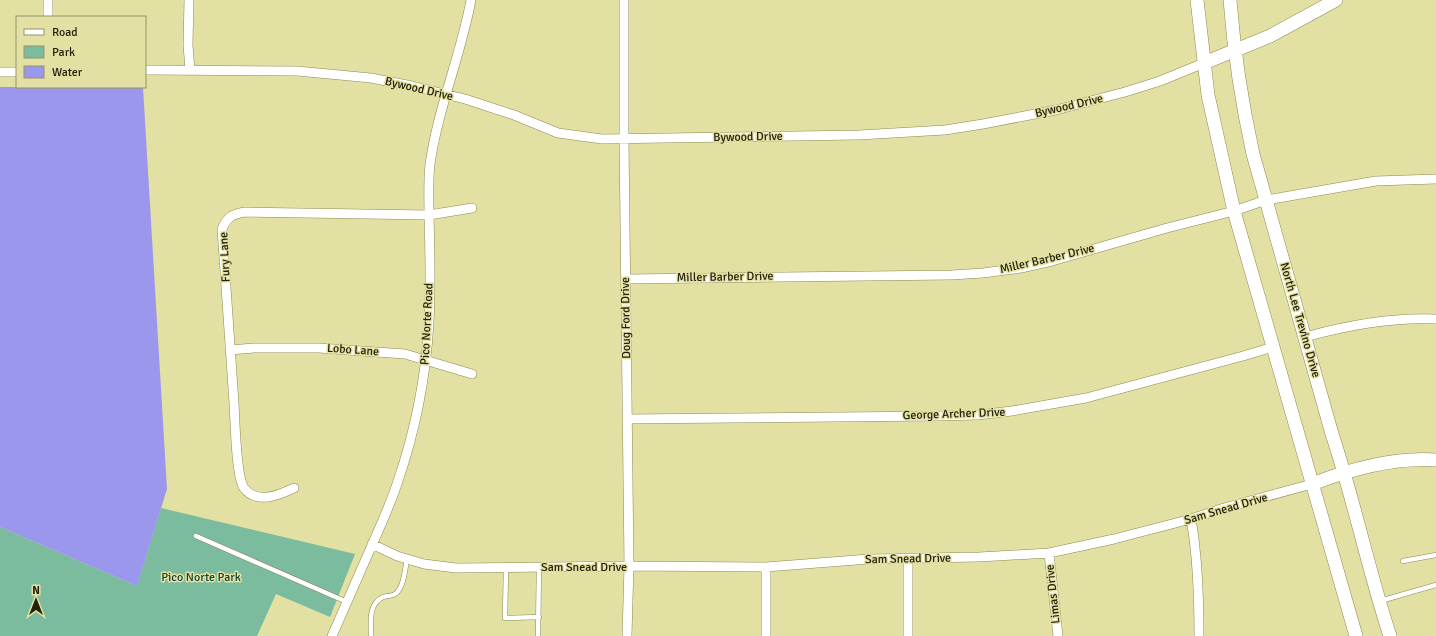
<svg xmlns="http://www.w3.org/2000/svg" width="1436" height="636" viewBox="0 0 1436 636" font-family="Signika,sans-serif">
<style>
.green{fill:#7bbb9e}
.water{fill:#9a97ed}
.lines{fill:none;stroke-linecap:round;stroke-linejoin:round}
.lane-casing{stroke:#8d8951;stroke-width:5.5}
.street-casing{stroke:#8d8951;stroke-width:10}
.secondary-casing{stroke:#8d8951;stroke-width:14}
.lane{stroke:#fff;stroke-width:4.5}
.street{stroke:#fff;stroke-width:9}
.secondary{stroke:#fff;stroke-width:13}
.labels{text-anchor:middle;dominant-baseline:central;stroke-width:3;stroke-linejoin:round;paint-order:stroke}
.street-label{font-size:12px;fill:#232109;stroke:#e3e0a4}
.park-label{font-size:12px;fill:#124331;stroke:#e3e0a4}
</style>
<rect width="100%" height="100%" fill="#e3e0a4"/>
<path class="green" d="M161,508L355,554L330,617L276,594L257,636H0V527L137,586Z"/>
<path class="water" d="M0,87H143L167,489L137,586L0,527Z"/>
<g class="lines">
<defs>
<path id="lane" d="M196,536L347,602
M1403,561L1436,555
M506,568L505,618L539,617
M1380,601L1436,585
M371,636C371,622 368,604 383,597C386,596 392,596 395,594C404,588 405,569 407,559
M538,636L539,567"/>
<path id="street" d="M48,0V17
M189,0L188,45L190,70
M624,0V139L629,566L627,636
M145,70L297,71L371,78L412,86L465,99L514,115L558,133L602,139L859,135L945,130L983,124L1056,110L1125,92L1160,81L1204,63
M0,72H17
M626,279L952,275L983,273L1021,268L1052,261L1167,228L1234,211L1266,200L1376,181L1436,179
M1305,337C1348,325 1391,317 1436,319
M230,350L254,348H319L405,354L472,374
M627,419L937,416L978,415L1012,411L1086,398L1243,356L1273,347
M294,488C279,495 257,505 244,488C236,477 235,419 234,403C230,345 226,287 222,229C227,217 232,214 245,212L429,215L472,208
M1191,519C1198,558 1199,597 1199,636
M372,544L397,556L424,564L456,568L629,566L766,567L869,559L979,557L1049,553L1114,539L1191,519L1224,508L1312,484
M1049,553L1058,636
M332,636C345,606 359,575 372,545C381,525 390,505 397,484C415,432 426,377 429,322C431,287 430,251 429,216C429,199 428,181 430,164C438,108 461,55 471,0
M766,636V567
M908,636V559"/>
<path id="secondary" d="M1197,0L1208,95L1234,211L1356,636
M1230,0C1234,52 1242,104 1253,154L1332,434C1354,500 1368,569 1390,636
M1204,63L1270,36L1336,0
M1312,484C1351,469 1394,457 1436,460"/>
</defs>
<use href="#lane" class="lane-casing"/>
<use href="#street" class="street-casing"/>
<use href="#secondary" class="secondary-casing"/>
<use href="#lane" class="lane"/>
<use href="#street" class="street"/>
<use href="#secondary" class="secondary"/>
</g>
<g class="labels">
<g class="street-label">
<text transform="translate(419 89) rotate(13)">Bywood Drive</text>
<text transform="translate(1069 106) rotate(-13)">Bywood Drive</text>
<text transform="translate(748 137) rotate(-1)">Bywood Drive</text>
<text transform="translate(225 257) rotate(-93)">Fury Lane</text>
<text transform="translate(1047 259) rotate(-13)">Miller Barber Drive</text>
<text transform="translate(725 277) rotate(-1)">Miller Barber Drive</text>
<text transform="translate(626 318) rotate(-91)">Doug Ford Drive</text>
<text transform="translate(1300 320) rotate(74)">North Lee Trevino Drive</text>
<text transform="translate(427 324) rotate(-87)">Pico Norte Road</text>
<text transform="translate(353 350) rotate(4)">Lobo Lane</text>
<text transform="translate(954 414) rotate(-2)">George Archer Drive</text>
<text transform="translate(1226 509) rotate(-16)">Sam Snead Drive</text>
<text transform="translate(908 559) rotate(-1)">Sam Snead Drive</text>
<text x="584" y="567">Sam Snead Drive</text>
<text transform="translate(1053 594) rotate(-96)">Limas Drive</text>
</g>
<g class="park-label">
<text x="201" y="577">Pico Norte Park</text>
</g>
</g>
<rect x="16" y="16" width="130" height="72" fill="#e3e0a4" stroke="#969466"/>
<rect x="24" y="29" width="20" height="6" fill="#ffffff" stroke="#969466"/>
<text x="52" y="36" font-size="12" fill="#232109">Road</text>
<rect x="24" y="46" width="20" height="12" fill="#7bbb9e" stroke="#969466"/>
<text x="52" y="56" font-size="12" fill="#232109">Park</text>
<rect x="24" y="66" width="20" height="12" fill="#9a97ed" stroke="#969466"/>
<text x="52" y="76" font-size="12" fill="#232109">Water</text>
<g transform="translate(36 600)" stroke="#e3e0a4" stroke-width="3" paint-order="stroke">
<path d="M0-3L7 15L0 10L-7 15Z" fill="#232109"/>
<text y="-6" font-size="11" font-weight="bold" text-anchor="middle" fill="#232109">N</text>
</g>
</svg>
